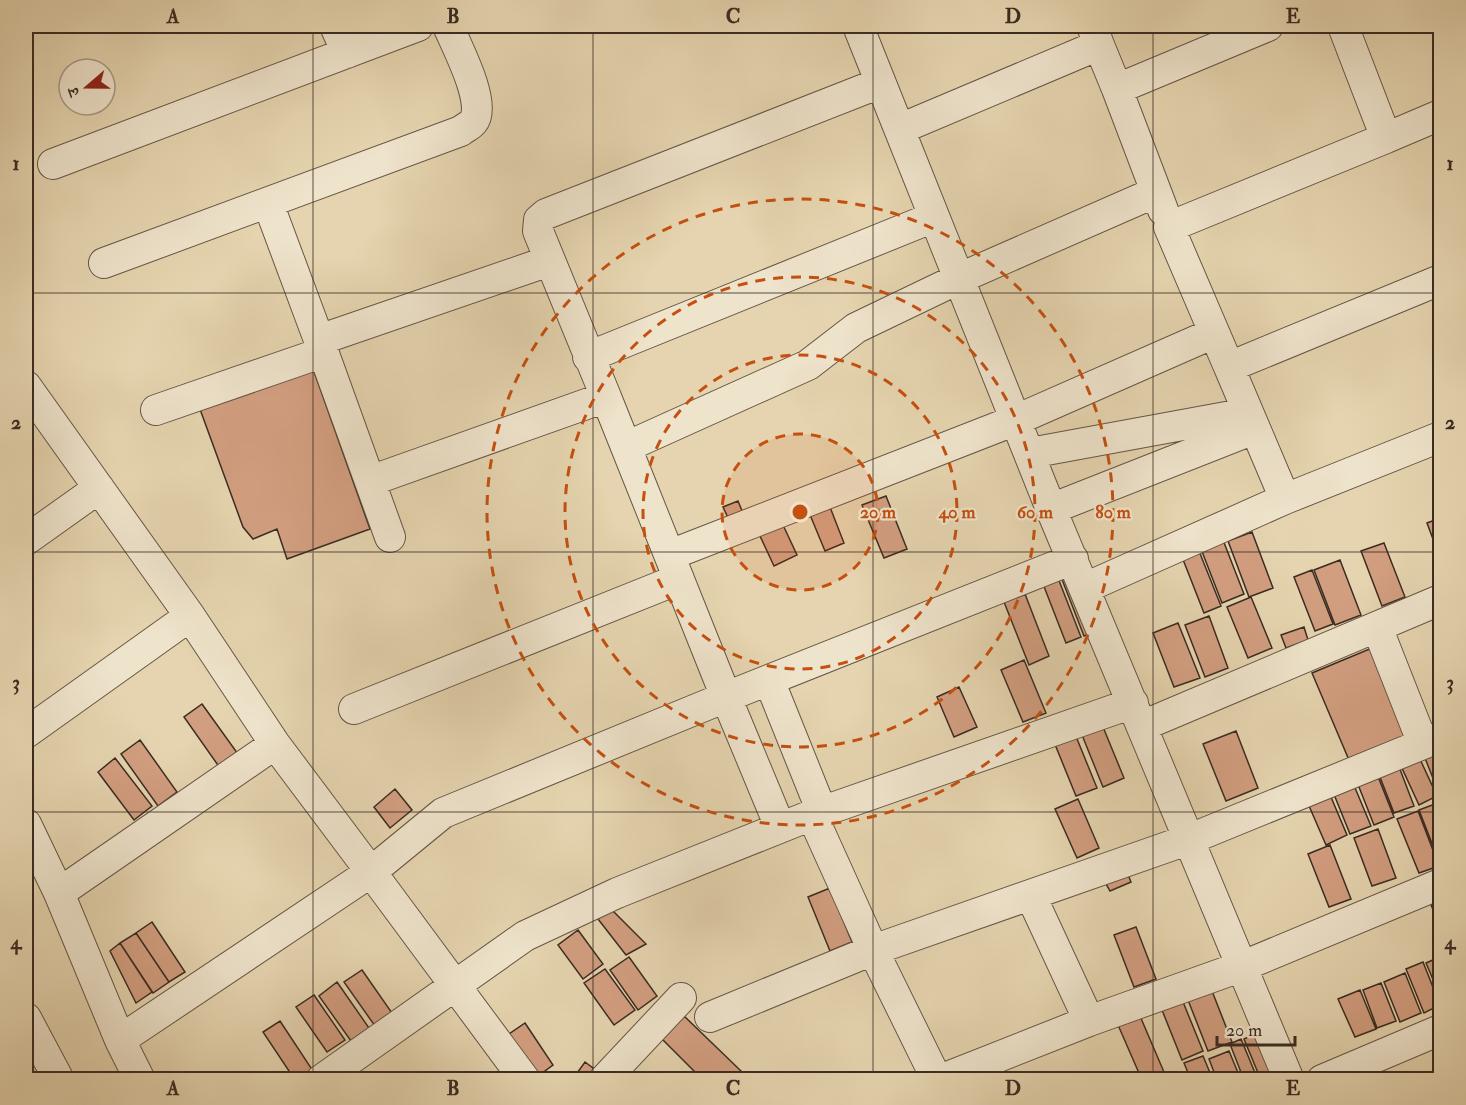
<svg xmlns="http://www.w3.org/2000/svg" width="1466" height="1105" viewBox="0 0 1466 1105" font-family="'IM FELL Double Pica','Noto Serif Devanagari',serif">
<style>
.building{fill:#d29e80;stroke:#3a2c22;stroke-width:1.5}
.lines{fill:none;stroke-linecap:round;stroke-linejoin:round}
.minor-casing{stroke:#655645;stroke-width:32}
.minor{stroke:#eee3cb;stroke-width:30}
.grid{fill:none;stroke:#3a2c22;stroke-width:1.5;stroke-opacity:0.55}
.ring{fill:none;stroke:#c55010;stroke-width:3;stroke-dasharray:10 8}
.centre{fill:#c55010;stroke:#eee3cb;stroke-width:3}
.ring-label{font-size:18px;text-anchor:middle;font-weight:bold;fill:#c55010;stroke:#eee3cb;stroke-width:4.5;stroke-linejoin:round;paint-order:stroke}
.neatline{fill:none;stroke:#3a2c22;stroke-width:2}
.grid-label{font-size:20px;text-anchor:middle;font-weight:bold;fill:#3a2c22}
</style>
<rect width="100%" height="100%" fill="#e5d4af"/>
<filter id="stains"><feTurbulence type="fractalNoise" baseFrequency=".00333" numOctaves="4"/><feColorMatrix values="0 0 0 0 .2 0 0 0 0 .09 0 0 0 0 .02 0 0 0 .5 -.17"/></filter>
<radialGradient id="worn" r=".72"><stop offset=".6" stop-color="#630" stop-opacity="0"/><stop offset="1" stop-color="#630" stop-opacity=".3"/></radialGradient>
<path class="building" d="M310,360L370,529L287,559L277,529L253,539L243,527L197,401Z
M886,496L907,549L884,558L862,505Z
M738,501L745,518L731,524L723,507Z
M828,502L844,543L825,551L808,510Z
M1440,518V558L1427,523Z
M783,525L797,555L774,566L760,536Z
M1252,532L1273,588L1249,597L1228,541Z
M1223,540L1244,594L1222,603L1201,549Z
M1384,543L1405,597L1382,606L1361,551Z
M1199,551L1221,606L1204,613L1182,557Z
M1340,560L1361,615L1335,625L1314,570Z
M1312,570L1333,624L1315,631L1294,577Z
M1078,571L1099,630L1084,636L1061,577Z
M1058,578L1081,637L1066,643L1043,584Z
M1025,594L1049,656L1029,665L1004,602Z
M1251,597L1272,648L1248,658L1227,607Z
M1209,616L1228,668L1205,677L1185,625Z
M1178,623L1200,678L1174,687L1153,633Z
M1304,627L1308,640L1286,648L1281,635Z
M1372,648L1408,735L1349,760L1312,673Z
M1024,660L1046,713L1023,722L1001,670Z
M959,687L977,727L954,737L937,697Z
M202,704L238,754L220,768L184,717Z
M1103,727L1124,778L1103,787L1082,735Z
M1236,731L1258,788L1226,801L1203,744Z
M1075,734L1097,788L1076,796L1054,742Z
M140,740L177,792L158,806L121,754Z
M1440,745V796L1423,753Z
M1419,757L1437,796L1419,805L1401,766Z
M115,758L152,806L134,820L98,772Z
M1398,764L1414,806L1394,813L1378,772Z
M1377,774L1394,817L1374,825L1357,782Z
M1353,783L1371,826L1350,834L1333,792Z
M395,789L412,810L390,828L374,807Z
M1328,790L1347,835L1326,845L1306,799Z
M1078,799L1099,848L1077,858L1055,809Z
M1440,802V864L1419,810Z
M1418,811L1439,866L1419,873L1397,819Z
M1378,829L1396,878L1372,886L1354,838Z
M1330,845L1351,899L1329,907L1308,854Z
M1127,872L1131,882L1110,891L1105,882Z
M830,888L852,942L830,951L808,897Z
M1440,898V928L1430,902Z
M609,907L646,944L626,955L598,919Z
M152,922L185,972L169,982L136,933Z
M1136,927L1156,979L1134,987L1114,935Z
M578,930L603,964L583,979L558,945Z
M136,933L169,982L153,993L120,943Z
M120,943L152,992L136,1003L110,951Z
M629,957L657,996L638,1010L610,970Z
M1440,957V996L1426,963Z
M1423,962L1440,1005L1424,1013L1406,969Z
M605,969L635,1010L614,1025L584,983Z
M362,970L392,1013L375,1026L344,982Z
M1405,973L1421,1013L1400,1022L1384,982Z
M337,982L369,1028L351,1041L319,996Z
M1381,983L1396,1021L1377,1028L1363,990Z
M1360,990L1376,1029L1355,1037L1338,999Z
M1212,991L1232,1042L1208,1051L1188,1000Z
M314,995L345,1040L327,1052L296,1007Z
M1181,997L1203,1051L1182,1060L1160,1005Z
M684,1016L741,1071L733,1080H703L662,1039Z
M1140,1016L1164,1072L1146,1080H1142L1118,1025Z
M280,1021L313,1071L300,1080H295L263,1032Z
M525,1023L553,1065L538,1076L509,1034Z
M1264,1029L1286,1080H1261L1244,1039Z
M1241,1039L1258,1080H1244L1230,1044Z
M1229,1051L1241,1080H1217L1209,1059Z
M1203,1056L1213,1080H1191L1184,1063Z
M585,1062L597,1071L590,1080H572Z"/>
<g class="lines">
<defs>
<path id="minor" d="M335,26L347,53
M858,26L1051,509L1289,1080
M1343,26L1386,138L1440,115
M1099,45L1117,89L1268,26
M1117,89L1163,210
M900,129L1099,45L1092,26
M1386,138L1169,227L1229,367L1440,280
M53,164L418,26
M268,203L319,340
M104,263L461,131C464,128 470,126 473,122C488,105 456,45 448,26
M588,357L934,217
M26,386L190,616L26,733
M606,397L726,697L1073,559
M156,410L324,352
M626,447L808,365L856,328L960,278L1156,192
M1030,453L1248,413
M370,481L606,397L538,231L539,220L546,214L880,83
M1285,499L1440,437
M1051,509L1254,429
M390,537L319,340L549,261
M26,540L99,488
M670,555L1016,420L1214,333
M1085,588L1285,499L1229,367
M190,616L275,744
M1377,627L1423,744
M769,680L822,812
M354,709L679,579
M1142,726L1440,600
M812,815L1133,703
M26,824L59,893L275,744L371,872L120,1040L140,1080
M59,893L120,1040
M1031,896L1089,1021L1243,966L1440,884
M710,1017L873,950L1190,839L1440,737
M26,1018L59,1080
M321,1080L525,936L617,893L812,815L873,950L937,1080
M525,1080L371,872L443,813L726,697L780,827
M604,1080L681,998
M940,1080L1089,1021
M1322,1080L1440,1030"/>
</defs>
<use href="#minor" class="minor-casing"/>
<use href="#minor" class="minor"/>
</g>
<path class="grid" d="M313,26V1080M593,26V1080M873,26V1080M1153,26V1080M26,293H1440M26,552H1440M26,812H1440"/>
<circle cx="800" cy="512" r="78" fill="#c55010" fill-opacity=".12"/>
<g class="ring">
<circle cx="800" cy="512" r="78"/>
<circle cx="800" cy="512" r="157"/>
<circle cx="800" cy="512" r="235"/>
<circle cx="800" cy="512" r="313"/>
</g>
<circle cx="800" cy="512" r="9" class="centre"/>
<g class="ring-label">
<text x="878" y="518">20 m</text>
<text x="957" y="518">40 m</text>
<text x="1035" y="518">60 m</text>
<text x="1113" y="518">80 m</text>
</g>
<rect width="1466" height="1105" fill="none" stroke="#e5d4af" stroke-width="66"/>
<g transform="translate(87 87) rotate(250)"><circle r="28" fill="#eee3cb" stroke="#a69a87" stroke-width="1.5"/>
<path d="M0-4.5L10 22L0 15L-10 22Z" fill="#8f2418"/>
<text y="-9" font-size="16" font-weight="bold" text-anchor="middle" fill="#3a2c22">उ</text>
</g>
<path d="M1217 1036v9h78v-9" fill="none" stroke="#3a2c22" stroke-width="3"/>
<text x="1226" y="1036" font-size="18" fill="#3a2c22" stroke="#eee3cb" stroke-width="4.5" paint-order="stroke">20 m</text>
<rect x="33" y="33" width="1400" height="1039" class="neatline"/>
<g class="grid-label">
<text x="173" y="23">A</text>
<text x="453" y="23">B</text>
<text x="733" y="23">C</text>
<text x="1013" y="23">D</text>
<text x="1293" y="23">E</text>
<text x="16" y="170">1</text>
<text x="1450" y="170">1</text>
<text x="16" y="429">2</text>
<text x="1450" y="429">2</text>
<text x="16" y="689">3</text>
<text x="1450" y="689">3</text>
<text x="16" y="949">4</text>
<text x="1450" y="949">4</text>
<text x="173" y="1095">A</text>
<text x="453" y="1095">B</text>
<text x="733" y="1095">C</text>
<text x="1013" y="1095">D</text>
<text x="1293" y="1095">E</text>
</g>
<rect width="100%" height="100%" filter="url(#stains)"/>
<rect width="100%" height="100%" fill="url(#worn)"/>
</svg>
